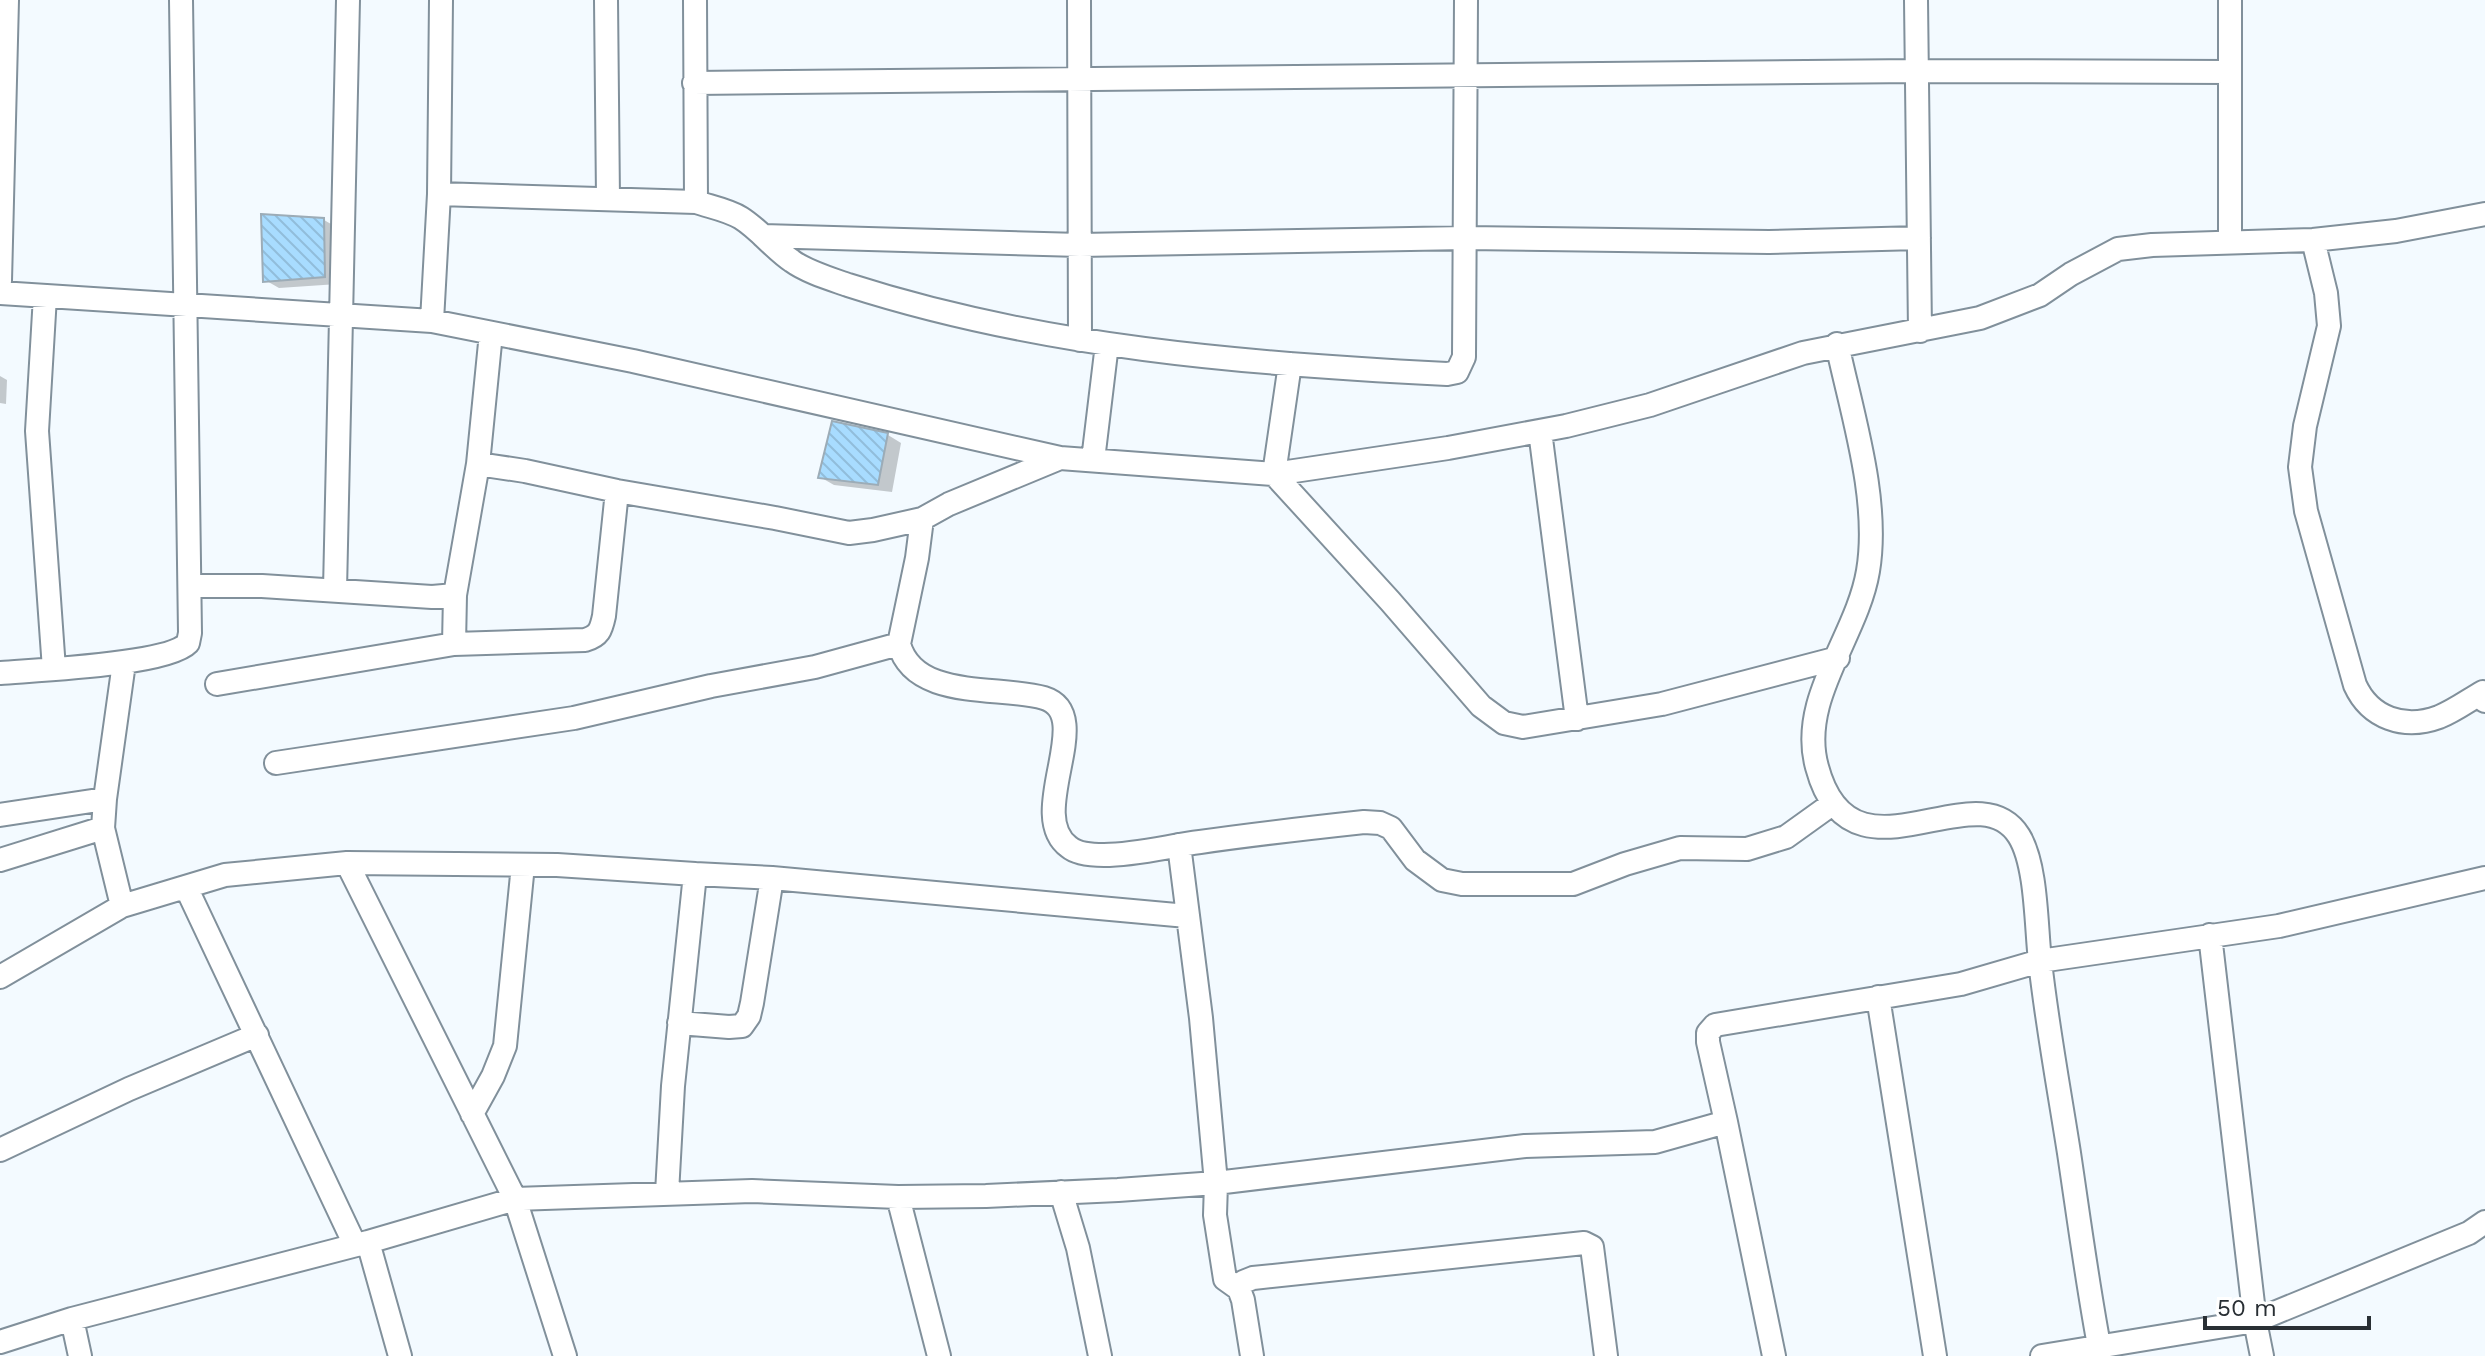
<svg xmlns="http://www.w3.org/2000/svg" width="2485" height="1356" viewBox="0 0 2485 1356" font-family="'Work Sans',sans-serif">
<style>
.shadow{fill:#0003}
.building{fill:url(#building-back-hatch);stroke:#9cacb7;stroke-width:2}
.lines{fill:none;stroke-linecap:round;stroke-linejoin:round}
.street-casing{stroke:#81909b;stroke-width:26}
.street{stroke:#fff;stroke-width:22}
</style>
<defs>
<pattern id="building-back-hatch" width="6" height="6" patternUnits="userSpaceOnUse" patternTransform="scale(2)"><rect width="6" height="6" fill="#a8dcff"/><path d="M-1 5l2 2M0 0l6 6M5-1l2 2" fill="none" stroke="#91bddb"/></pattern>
</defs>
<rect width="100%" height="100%" fill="#f3faff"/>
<path class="shadow" d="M324,220L338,228V284L279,288L265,280Z
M0,376L7,380L6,404L0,403Z
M888,435L901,443L892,492L834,485L820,477Z"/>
<path class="building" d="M261,214L324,218L325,277L263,282Z
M832,421L888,433L878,485L818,478Z"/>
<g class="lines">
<defs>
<path id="street" d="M606,0L608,198
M695,0L696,202
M1079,0L1080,340
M1916,0L1920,331
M2230,0V242
M694,83L1917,71L2230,72
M439,194L696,202C711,207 728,210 741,218C760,230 774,249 792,261C807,272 831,279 848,285C1041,347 1245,364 1447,374L1457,372L1464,357L1466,0
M763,236L1080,245L1466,238L1769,242L1919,238
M2313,240L2326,293L2329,326L2305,426L2300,467L2306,511L2355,685C2370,718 2404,730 2439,717C2454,711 2469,700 2483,692L2485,701
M0,281L7,0
M0,293L432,321L633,361L1060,458
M45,296L37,431L54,669
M432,321L439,194L441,0
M1837,344C1852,414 1880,500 1868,571C1857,637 1798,699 1817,767C1851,895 1976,767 2019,836C2037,865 2036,927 2040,961C2047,1025 2059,1089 2069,1153C2079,1220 2088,1289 2101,1356
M1290,364L1274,474L1390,601L1481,706L1504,723L1523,727L1662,704L1838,658
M1540,431L1577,719
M1093,460L1107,344
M478,464L491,333
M922,519L917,558L899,644C914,701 1000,685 1044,698C1098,715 1024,814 1069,847C1077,854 1093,855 1104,855C1136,855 1169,846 1200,842C1255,834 1309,828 1364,822L1380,823L1391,828L1415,860L1442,880L1462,884H1573L1625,864L1680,848L1747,849L1786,837L1832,804
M190,586H262L432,597L455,595L478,464L525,471L617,491L775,518L849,533L873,530L922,519L949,504L1060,458L1274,474L1448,448L1566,426L1650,405L1803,353L1980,318L2040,295L2071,274L2118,249L2152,245L2313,240L2396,231L2485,214
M335,590L348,0
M454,644L585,640C599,636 601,630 604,616L617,491
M124,663L105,799L103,828L122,906L225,875L347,863L557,865L695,874L673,1086L667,1193
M0,673C35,670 167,665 188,643L190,633L181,0
M217,684L454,644L455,595
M276,763L574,718L711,686L815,667L899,644
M0,815L105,799
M1179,845L1201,1018L1216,1183L1215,1215L1225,1279L1239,1289
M0,860L103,828
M347,863L515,1199L565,1356
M695,874L772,878L1187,916
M186,887L355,1245
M2210,935L2255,1321L2262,1356
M0,977L122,906
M1878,997L1935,1356
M679,1023L729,1027L742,1026L749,1016L752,1003L772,878
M472,1114L493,1076L505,1046L523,865
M1726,1122L1774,1356
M0,1150L129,1089L257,1035
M1061,1192L1078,1248L1100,1356
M898,1197L939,1356
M368,1242L400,1356
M72,1319L80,1356
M0,1342L72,1319L368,1242L515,1199L752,1191L898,1197L986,1196L1118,1190L1216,1183L1525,1146L1655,1142L1726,1122L1708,1042V1033L1715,1025L1961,984L2040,961L2279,926L2485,878
M1252,1356L1243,1300L1239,1289L1243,1282L1253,1278L1584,1243L1592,1247L1606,1356
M2042,1356L2255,1321L2469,1233L2485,1222"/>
</defs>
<use href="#street" class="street-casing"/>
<use href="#street" class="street"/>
</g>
<path d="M2205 1316v12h164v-12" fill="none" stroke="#292f34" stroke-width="4"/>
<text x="2217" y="1316" font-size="24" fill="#292f34" stroke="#ffffff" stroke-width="6" paint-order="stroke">50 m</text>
</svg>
